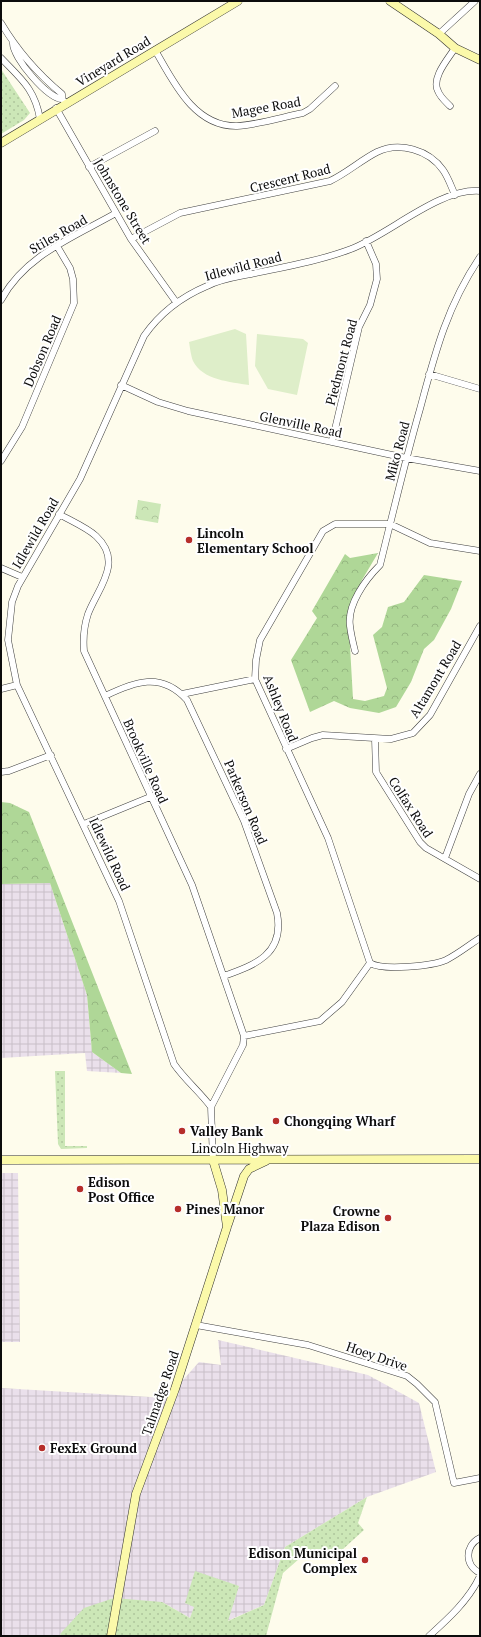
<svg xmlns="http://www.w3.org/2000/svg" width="481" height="1637" viewBox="0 0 481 1637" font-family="'PT Serif',serif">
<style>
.industrial{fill:url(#industrial-grid)}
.grass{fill:url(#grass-dots)}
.forest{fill:url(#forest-crowns)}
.park{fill:url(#park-crowns)}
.pitch{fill:#deeec9}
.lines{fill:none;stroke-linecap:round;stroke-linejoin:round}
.street-casing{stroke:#3f3f3f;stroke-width:7}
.secondary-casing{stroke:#2e2e2e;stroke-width:9}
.street{stroke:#fff;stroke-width:6}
.secondary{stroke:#fbf9aa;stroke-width:8}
.poi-dot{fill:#b62e2a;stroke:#fff;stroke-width:1.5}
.labels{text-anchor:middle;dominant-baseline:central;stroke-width:4;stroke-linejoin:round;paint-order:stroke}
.street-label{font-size:13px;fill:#0c0c0c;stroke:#fff}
.poi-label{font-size:13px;font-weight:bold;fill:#0c0c0c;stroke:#fff;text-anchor:start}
</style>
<defs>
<pattern id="industrial-grid" width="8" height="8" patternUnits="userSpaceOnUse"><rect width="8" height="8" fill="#eae0eb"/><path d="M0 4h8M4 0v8" fill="none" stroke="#c8bfc8"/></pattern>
<pattern id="grass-dots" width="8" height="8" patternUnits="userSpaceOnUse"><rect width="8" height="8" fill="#cce7b7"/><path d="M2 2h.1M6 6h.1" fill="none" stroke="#aec59c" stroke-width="1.8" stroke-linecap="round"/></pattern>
<pattern id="forest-crowns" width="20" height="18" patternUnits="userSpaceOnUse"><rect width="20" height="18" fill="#afd797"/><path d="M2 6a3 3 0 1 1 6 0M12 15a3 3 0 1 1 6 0" fill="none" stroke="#95b781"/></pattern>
<pattern id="park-crowns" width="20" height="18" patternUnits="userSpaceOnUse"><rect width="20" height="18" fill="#cce7b7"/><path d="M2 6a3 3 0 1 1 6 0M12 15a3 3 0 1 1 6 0" fill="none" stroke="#aec59c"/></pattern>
</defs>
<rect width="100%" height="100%" fill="#fefcec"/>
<path class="industrial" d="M50,883L87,995L92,1052L121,1073L87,1071L85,1053L1,1058V884Z
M1,1173H18L20,1342H1Z
M218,1340L368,1375L419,1403L436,1472L367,1497L285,1547L264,1605L227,1621L239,1586L185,1603L195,1606L190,1618L162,1602L60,1634L62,1636H1V1388L167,1398L199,1362L221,1365Z"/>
<path class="grass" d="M1,69L30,113L24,120L1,134Z
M55,1071H65V1146H87V1148L61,1149L58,1144Z
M367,1497L358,1523L364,1530L342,1550L307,1552L283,1573L266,1636H62L60,1634L84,1608L114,1598L162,1602L190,1618L194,1607L185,1603L195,1571L239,1586L228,1621L264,1605L285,1547Z"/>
<path class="forest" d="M378,553L362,580L348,611L353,699L365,701L384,696L387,688L373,635L382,627L388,607L404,602L424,575L462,581L451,609L434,640L424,649L411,682L396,707L379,713L350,708L334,701L310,712L291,660L317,618L312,611L345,554L350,558Z
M1,802L10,803L29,812L132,1074L121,1073L92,1052L87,995L50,883L1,884Z"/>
<path class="park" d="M138,500L161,504L158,523L135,519Z"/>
<path class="pitch" d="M235,329L246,334L249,385C231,382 202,380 193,361C191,356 190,348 189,342Z
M257,334L303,339L308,343L297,395L268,389L255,366Z"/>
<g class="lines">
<defs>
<path id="street" d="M1,23C17,50 38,74 62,94V99L66,103
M439,34L475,1
M13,43C12,57 48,99 62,99
M155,50C173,81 194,127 237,126C257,125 283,117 303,113L310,109L335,86
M1,58C21,79 35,89 40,119
M450,106C446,102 440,97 438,91C431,78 448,59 455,48
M56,108L131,239L176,302
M89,167L155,131
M131,239L180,213L330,181C347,173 361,160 377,152C399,141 429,150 443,170C448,177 451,186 455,195
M1,300C25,255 74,237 116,213
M429,374L480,389
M121,385L158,402L188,411L406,458L480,471
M332,442L359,327L370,305L377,279L376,264L366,241
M1,461L22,427L74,303L73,279L70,268L57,246
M59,514C71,521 86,527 96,536C124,562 98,588 88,614C84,626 83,639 84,651L192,885L244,1036L243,1045L211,1107L213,1160
M1,568L22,577
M355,651C353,643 351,635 350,626C347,605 365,580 380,565C393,513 405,461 420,409C435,353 447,306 480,257
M1,689L17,685
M182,694L255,679
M105,696C134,682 161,671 187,700L244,821L277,913C285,954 255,965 224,976
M375,739L376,772L420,842L426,848L480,879
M286,749L312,738L323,735L391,739L413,733L430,715L480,626
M1,772L9,771L51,755
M84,824L150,797
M445,858L469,794L480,774
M370,963L328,838L255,679L256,660L260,640L323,531L335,524H390L430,543L480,551
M370,963C383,971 432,966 446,960C458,954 469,945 480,938
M244,1036L320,1021L342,1002L370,963
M211,1107C200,1092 185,1080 174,1064L119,901L17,685L8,640L12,602L18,586L80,479L144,336C160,313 181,297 207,286C221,279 236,277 251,274C284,267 319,261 351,249C390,234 439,188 480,191
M196,1325L308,1345L407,1376L417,1384L435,1402L454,1483L480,1478
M480,1538C464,1546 465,1566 480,1573
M429,1636C448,1619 469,1600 480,1576"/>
<path id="secondary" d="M390,1L439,34L455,48L480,60
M1,143L238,1
M1,1160L480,1159
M228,1224L244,1176L249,1169L266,1161
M111,1636L136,1494L175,1389L227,1227L222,1190L213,1160"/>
</defs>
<use href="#street" class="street-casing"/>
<use href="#secondary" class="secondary-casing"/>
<use href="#street" class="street"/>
<use href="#secondary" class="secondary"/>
</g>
<g class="poi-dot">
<circle cx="189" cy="540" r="4"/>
<circle cx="276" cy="1121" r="4"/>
<circle cx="182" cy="1131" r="4"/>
<circle cx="80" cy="1189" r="4"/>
<circle cx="178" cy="1209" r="4"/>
<circle cx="388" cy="1218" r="4"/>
<circle cx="42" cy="1448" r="4"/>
<circle cx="365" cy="1560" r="4"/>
</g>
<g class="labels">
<g class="street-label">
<text transform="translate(113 61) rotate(-31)">Vineyard Road</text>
<text transform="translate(266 107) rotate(-10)">Magee Road</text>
<text transform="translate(290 178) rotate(-14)">Crescent Road</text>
<text transform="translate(123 201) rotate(59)">Johnstone Street</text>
<text transform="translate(58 234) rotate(-30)">Stiles Road</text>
<text transform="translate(243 266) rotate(-15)">Idlewild Road</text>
<text transform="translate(42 351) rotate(-67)">Dobson Road</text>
<text transform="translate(341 362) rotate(-75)">Piedmont Road</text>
<text transform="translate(301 424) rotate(12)">Glenville Road</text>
<text transform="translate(397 451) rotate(-75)">Miko Road</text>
<text transform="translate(35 533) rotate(-60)">Idlewild Road</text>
<text transform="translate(435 679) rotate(-59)">Altamont Road</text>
<text transform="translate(281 708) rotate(68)">Ashley Road</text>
<text transform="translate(146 761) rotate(66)">Brookville Road</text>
<text transform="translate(246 802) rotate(67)">Parkerson Road</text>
<text transform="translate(411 807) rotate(57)">Colfax Road</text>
<text transform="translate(110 854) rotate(65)">Idlewild Road</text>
<text x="240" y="1148">Lincoln Highway</text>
<text transform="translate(377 1356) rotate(19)">Hoey Drive</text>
<text transform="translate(160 1393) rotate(-71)">Talmadge Road</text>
</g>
<g class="poi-label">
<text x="197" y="533">Lincoln<tspan x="197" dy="15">Elementary School</tspan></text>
<text x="284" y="1121">Chongqing Wharf</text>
<text x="190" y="1131">Valley Bank</text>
<text x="88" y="1182">Edison<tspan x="88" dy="15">Post Office</tspan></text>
<text x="186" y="1209">Pines Manor</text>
<text x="380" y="1211" text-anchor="end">Crowne<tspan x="380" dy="15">Plaza Edison</tspan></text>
<text x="50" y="1448">FexEx Ground</text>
<text x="357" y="1553" text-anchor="end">Edison Municipal<tspan x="357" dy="15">Complex</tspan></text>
</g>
</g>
<rect width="481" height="1637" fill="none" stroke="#0c0c0c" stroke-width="4"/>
</svg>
